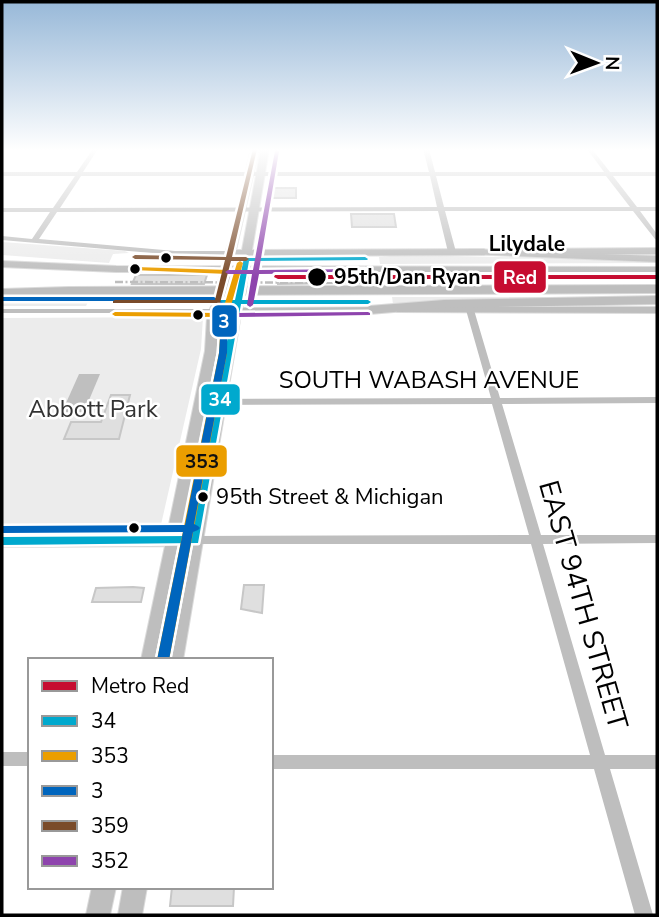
<svg xmlns="http://www.w3.org/2000/svg" width="659" height="917" viewBox="0 0 659 917" font-family="'Nunito Sans',sans-serif">
<style>
.green{fill:#ececec}
.water{fill:#bfbfbf}
.building{fill:#dfdfdf;stroke:#c7c7c7;stroke-width:2}
.lines{fill:none;stroke-linecap:round;stroke-linejoin:round}
.major-casing{stroke:#dbdbdb;stroke-width:2}
.highway-casing{stroke:#dbdbdb;stroke-width:2}
.minor{fill:#bebebe;fill-rule:evenodd}
.major{fill:#bebebe;fill-rule:evenodd}
.highway{fill:#bebebe;fill-rule:evenodd}
.rail{stroke:#bebebe;stroke-width:2.5;stroke-dasharray:8 2.5 2 2.5;stroke-linecap:butt}
.major-bridge-casing{stroke:#dbdbdb;stroke-width:12;stroke-linecap:butt}
.major-bridge{stroke:#bebebe;stroke-width:10}
.bus-1-casing{stroke:#fff;stroke-width:5}
.bus-2-casing{stroke:#fff;stroke-width:5}
.bus-3-casing{stroke:#fff;stroke-width:5}
.bus-4-casing{stroke:#fff;stroke-width:5}
.bus-5-casing{stroke:#fff;stroke-width:5}
.bus-1{fill:#00a9ce;fill-rule:evenodd}
.bus-2{fill:#eb9e00;fill-rule:evenodd}
.bus-3{fill:#0065bd;fill-rule:evenodd}
.bus-4{fill:#7a4b2a;fill-rule:evenodd}
.bus-5{fill:#8e44ad;fill-rule:evenodd}
.metro-1-casing{stroke:#fff;stroke-width:6}
.metro-1{fill:#c60c30;fill-rule:evenodd}
.bus-dot{fill:#000;stroke:#fff;stroke-width:2.5}
.labels{text-anchor:middle;dominant-baseline:central;stroke-width:5;stroke-linejoin:round;paint-order:stroke}
.far-neighbourhood-label{font-size:21px;font-weight:bold;fill:#000;stroke:#fff}
.far-stop-label{font-size:21px;font-weight:bold;fill:#000;stroke:#fff;text-anchor:start}
.bus-label{font-size:22px;fill:#000;stroke:#fff;text-anchor:start}
.street-label{font-size:24px;fill:#000;stroke:#fff}
.park-label{font-size:24px;fill:#333;stroke:#fff}
.near-street-label{font-size:28px;fill:#000;stroke:#fff}
.line-badge{stroke:#fff;stroke-width:2.5}
.badge-label{font-size:19px;text-anchor:middle;font-weight:bold;fill:#fff}
.pale-badge-label{font-size:19px;text-anchor:middle;font-weight:bold;fill:#111}
</style>
<rect width="100%" height="100%" fill="#fff"/>
<path class="green" d="M2,242L125,251L129,253L113,254L109,263L2,255Z
M401,255L657,260V263L380,264L379,257Z
M392,297H617L393,304Z
M2,298H90L86,306H2Z
M203,317L201,349L160,529L2,528V318Z"/>
<path class="water" d="M79,374H100L84,412H62Z"/>
<path class="building" d="M268,188H296V198H267Z
M351,214H394L396,227H352Z
M136,275H207L204,284H132Z
M333,275L343,283L278,284V276Z
M111,395H130L119,439H64L71,422H101Z
M244,585H264L262,613L241,609Z
M133,587L144,588L141,602H92L96,588Z
M172,887H234L233,906H170Z"/>
<g class="lines">
<defs>
<path id="major" d="M251,149H259L236,250H242L261,149H269L252,250L484,249L489,252L484,255L251,256L250,262L245,265L240,262L241,256H234L231,262H225L223,260L232,232Z
M657,248V254L522,255L517,252L522,249Z
M221,290L226,293L221,308H232L234,301L238,300L243,303V308L381,307L386,310L381,313L241,314L183,660H165L187,546H180L159,660H141L165,546L2,547V535L167,534L205,351L207,317L216,293ZM218,314H231L189,534H183L217,351Z
M401,307H657V313L397,312L396,310Z
M92,887H116L110,915H86Z
M123,887H147L142,915H118Z"/>
<path id="highway" d="M471,249L657,256V262L467,254V250Z
M2,261L116,266L657,267V273L116,272L2,267Z
M657,285V293L2,296V289L69,287Z
M657,296V304L444,308L369,314L363,310L369,306L444,300Z"/>
</defs>
<use href="#major" class="major-casing"/>
<use href="#highway" class="highway-casing"/>
<path class="minor" d="M93,149H98L83,172H429L423,149H429L435,172H604L587,149H592L610,172H657V176H613L637,207H657V211H640L657,234V240L655,239L633,211H445L456,252L452,254L448,252L438,211L57,212L39,239L175,251H233V255H175L2,240V236L32,239L50,212H2V208H53L75,176H2V172H77ZM81,176H430L437,207L60,208ZM436,176H606L630,207H444Z
M467,308H473L474,310L500,398L657,397V403L502,404L541,535H657V543L543,544L605,755H657V769H610L653,915H635L594,769H271V755H590L531,544H195L191,543L189,540L191,537L195,536L529,535L492,404L201,405L196,402L201,399L491,398L466,310Z
M2,309H214L218,311L214,313H2Z
M2,752H30V766H2Z"/>
<use href="#major" class="major"/>
<use href="#highway" class="highway"/>
<path class="rail" d="M115,282L378,283"/>
<defs>
<path id="major-bridge" d="M221,293L227,266
M239,296L245,266"/>
</defs>
<use href="#major-bridge" class="major-bridge-casing"/>
<use href="#major-bridge" class="major-bridge"/>
<defs>
<path id="bus-1" d="M365,257L368,259L367,260L249,261L242,300H368L371,302L368,304H241L198,543L2,545V537L191,536L234,304H218L215,302L218,300H235L244,258Z"/>
<path id="bus-2" d="M240,261L243,263L229,313H238L241,315L238,317H228L227,319V353L169,660H157L219,353L221,317L115,316L112,314L115,312L222,313L237,263Z
M135,267L228,270L231,272L228,274L133,270L132,269Z"/>
<path id="bus-3" d="M2,297H214L228,306L227,353L194,524L198,526L200,528L198,530L193,532L169,660H157L183,532L2,533V526L185,525L219,353L222,307L213,301H2Z"/>
<path id="bus-4" d="M253,149H257L232,257H246L249,259L246,261H231L220,303H113V301L115,300H215L225,260L135,259L132,257L135,255L226,257Z"/>
<path id="bus-5" d="M277,150L279,151L259,270L365,269L368,271L365,273L259,274L253,305L250,307L247,305L252,274H228L225,272L228,270H253L275,151Z
M368,312L370,313V315L238,317L235,315L238,313Z"/>
</defs>
<use href="#bus-1" class="bus-1-casing"/>
<use href="#bus-2" class="bus-2-casing"/>
<use href="#bus-3" class="bus-3-casing"/>
<use href="#bus-4" class="bus-4-casing"/>
<use href="#bus-5" class="bus-5-casing"/>
<use href="#bus-1" class="bus-1"/>
<use href="#bus-2" class="bus-2"/>
<use href="#bus-3" class="bus-3"/>
<use href="#bus-4" class="bus-4"/>
<use href="#bus-5" class="bus-5"/>
<defs>
<path id="metro-1" d="M275,275H657V279H278L274,277Z"/>
</defs>
<use href="#metro-1" class="metro-1-casing"/>
<use href="#metro-1" class="metro-1"/>
</g>
<linearGradient id="sky" x2="0" y2="1"><stop stop-color="#97b8d8"/><stop offset="0.54" stop-color="#fff"/><stop offset="1" stop-color="#fff" stop-opacity="0"/></linearGradient>
<rect width="659" height="278" fill="url(#sky)"/>
<g class="bus-dot">
<circle cx="166" cy="258" r="6"/>
<circle cx="135" cy="269" r="6"/>
<circle cx="317" cy="277" r="10"/>
<circle cx="198" cy="315" r="6"/>
<circle cx="203" cy="497" r="6"/>
<circle cx="134" cy="528" r="6"/>
</g>
<g class="labels">
<g class="far-neighbourhood-label">
<text x="527" y="244">Lilydale</text>
</g>
<g class="far-stop-label">
<text x="334" y="277">95th/Dan Ryan</text>
</g>
<g class="bus-label">
<text x="216" y="497">95th Street &amp; Michigan</text>
</g>
<g class="street-label">
<text x="429" y="380">SOUTH WABASH AVENUE</text>
</g>
<g class="park-label">
<text x="93" y="409">Abbott Park</text>
</g>
<g class="near-street-label">
<text transform="translate(583 605) rotate(74)">EAST 94TH STREET</text>
</g>
</g>
<g class="line-badge">
<rect x="493" y="260" width="54" height="34" rx="7" fill="#c60c30"/>
<rect x="211" y="304" width="27" height="34" rx="7" fill="#0065bd"/>
<rect x="200" y="383" width="41" height="33" rx="7" fill="#00a9ce"/>
<rect x="175" y="444" width="53" height="34" rx="7" fill="#eb9e00"/>
</g>
<g class="badge-label">
<text x="520" y="284">Red</text>
<text x="224" y="328">3</text>
<text x="220" y="406">34</text>
</g>
<g class="pale-badge-label">
<text x="202" y="468">353</text>
</g>
<rect width="659" height="917" fill="none" stroke="#000000" stroke-width="7"/>
<rect x="28" y="658" width="245" height="231" fill="#ffffff" stroke="#999999" stroke-width="2"/>
<rect x="42" y="681" width="35" height="10" fill="#c60c30" stroke="#999999" stroke-width="2"/>
<text x="91" y="693" font-size="21" fill="#000000">Metro Red</text>
<rect x="42" y="716" width="35" height="10" fill="#00a9ce" stroke="#999999" stroke-width="2"/>
<text x="91" y="728" font-size="21" fill="#000000">34</text>
<rect x="42" y="751" width="35" height="10" fill="#eb9e00" stroke="#999999" stroke-width="2"/>
<text x="91" y="763" font-size="21" fill="#000000">353</text>
<rect x="42" y="786" width="35" height="10" fill="#0065bd" stroke="#999999" stroke-width="2"/>
<text x="91" y="798" font-size="21" fill="#000000">3</text>
<rect x="42" y="821" width="35" height="10" fill="#7a4b2a" stroke="#999999" stroke-width="2"/>
<text x="91" y="833" font-size="21" fill="#000000">359</text>
<rect x="42" y="856" width="35" height="10" fill="#8e44ad" stroke="#999999" stroke-width="2"/>
<text x="91" y="868" font-size="21" fill="#000000">352</text>
<g transform="translate(596 63) rotate(91)" stroke="#ffffff" stroke-width="5" paint-order="stroke">
<path d="M0-5L12 26L0 18L-12 26Z" fill="#000000"/>
<text y="-10" font-size="19" font-weight="bold" text-anchor="middle" fill="#000000">N</text>
</g>
</svg>
